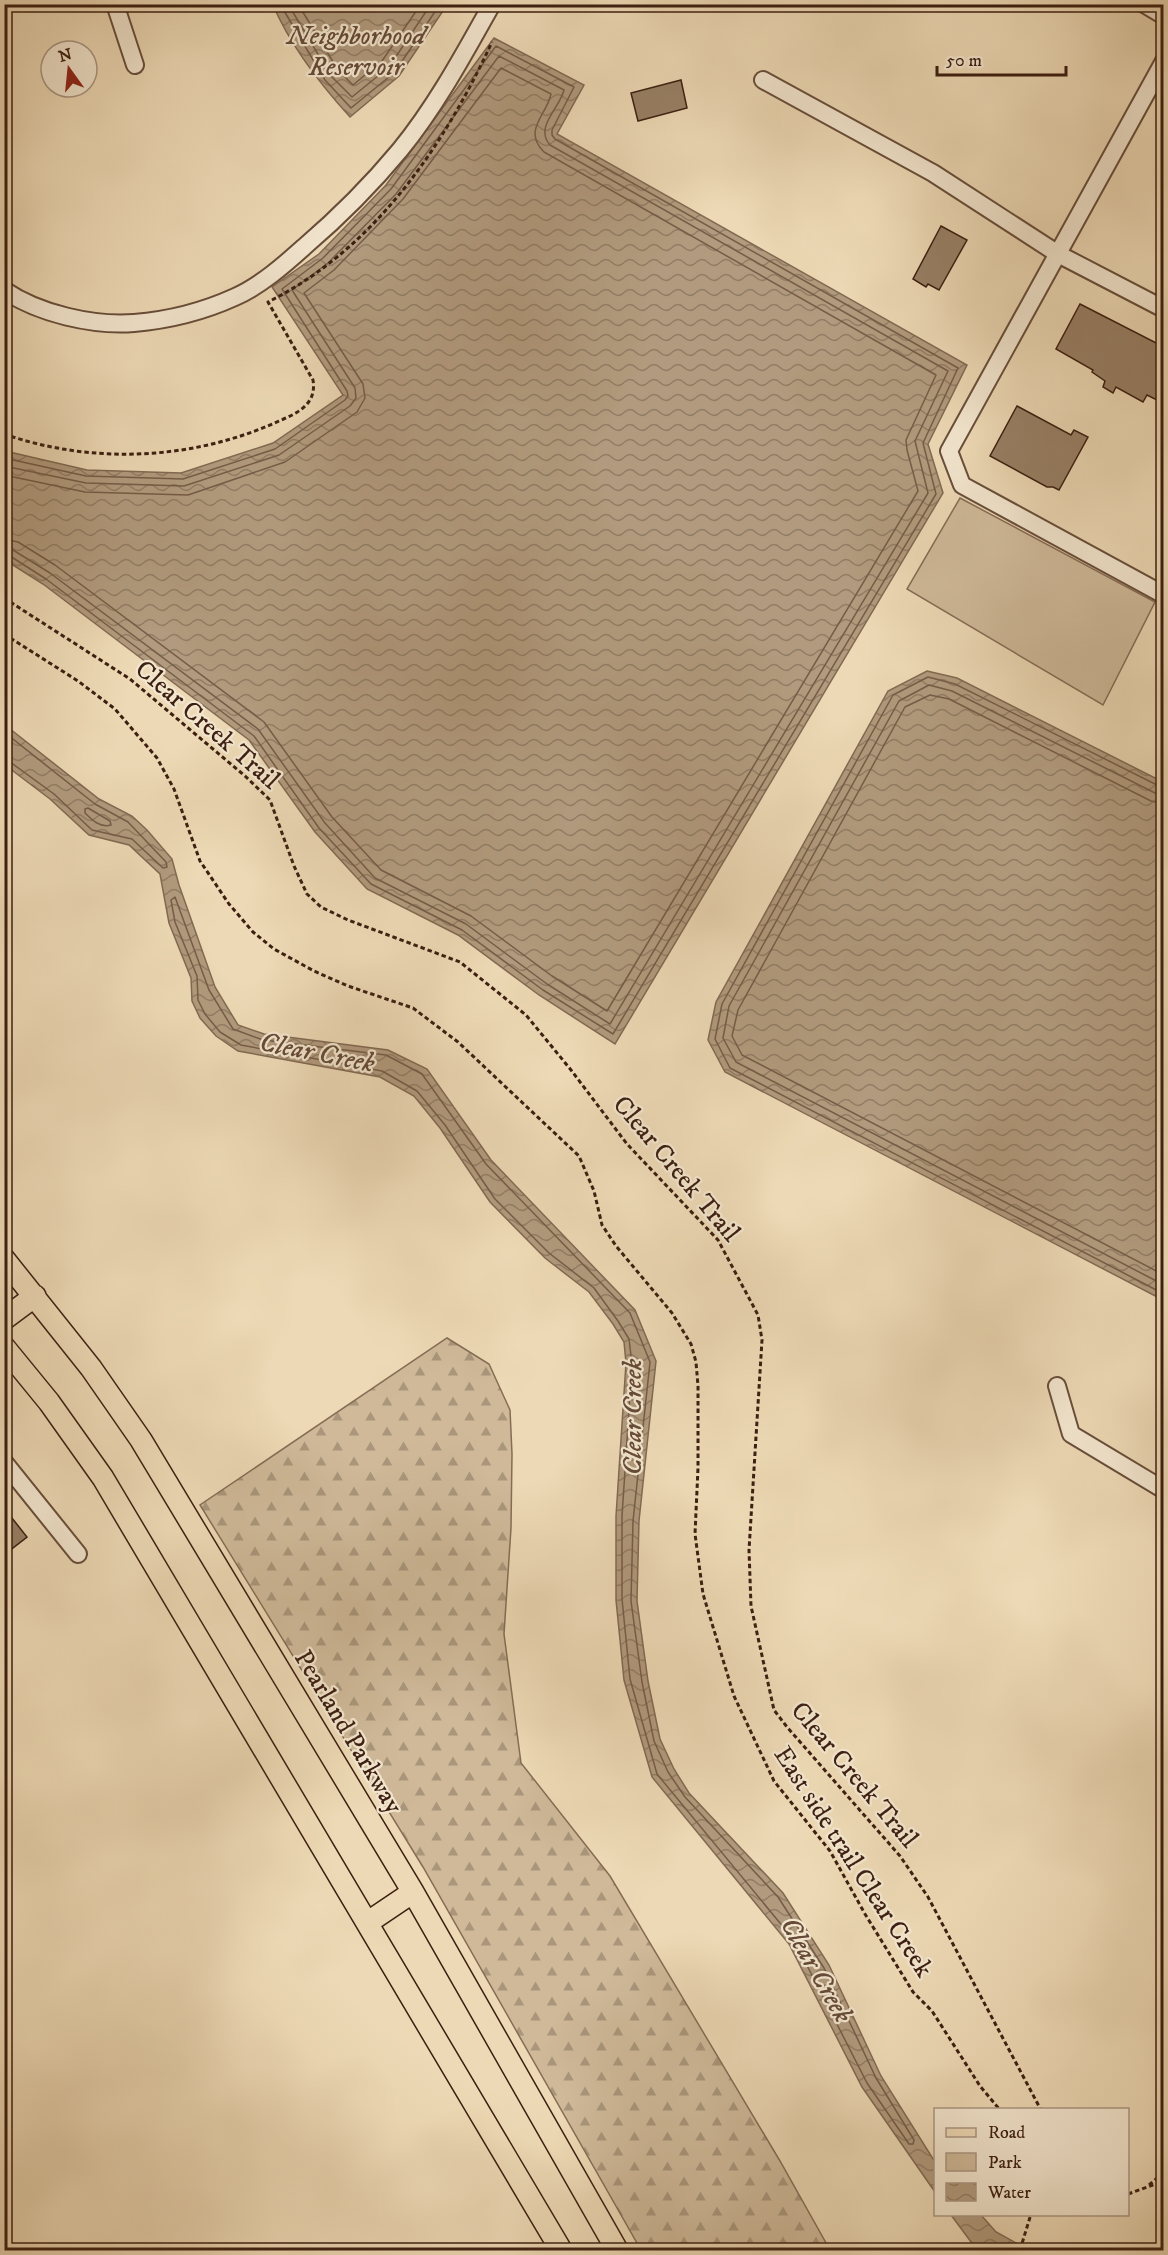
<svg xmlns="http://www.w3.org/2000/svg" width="1168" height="2255" viewBox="0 0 1168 2255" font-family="'IM FELL DW Pica',serif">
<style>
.forest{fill:url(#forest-firs);stroke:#866c55;stroke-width:1.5}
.green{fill:#cfb999;stroke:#866c55;stroke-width:1.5}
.water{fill:url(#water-waves);stroke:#826952;stroke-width:1.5}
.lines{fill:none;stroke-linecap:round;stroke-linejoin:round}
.shore{stroke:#765c47;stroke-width:1.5}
.building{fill:#988066;stroke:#3c1f11;stroke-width:1.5}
.minor-casing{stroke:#684e3a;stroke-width:20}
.major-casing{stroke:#3c1f11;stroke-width:24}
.path{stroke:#3c1f11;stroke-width:3;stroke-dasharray:4.5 3;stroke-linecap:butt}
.minor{stroke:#f3e6cf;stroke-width:16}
.major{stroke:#edd9b5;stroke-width:21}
.labels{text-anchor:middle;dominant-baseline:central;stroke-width:4.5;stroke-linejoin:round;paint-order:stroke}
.street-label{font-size:26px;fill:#3c1f11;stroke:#f3e6cf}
.water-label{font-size:27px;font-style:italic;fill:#654a37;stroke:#f3e6cf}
</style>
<defs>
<pattern id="forest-firs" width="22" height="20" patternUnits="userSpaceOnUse" patternTransform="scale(1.5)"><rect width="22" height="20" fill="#cfb999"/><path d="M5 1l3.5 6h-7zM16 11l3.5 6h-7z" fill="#a9967b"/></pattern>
<pattern id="water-waves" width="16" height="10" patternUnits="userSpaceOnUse" patternTransform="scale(1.5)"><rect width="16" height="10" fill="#b19a7d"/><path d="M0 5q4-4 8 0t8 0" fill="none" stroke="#917d65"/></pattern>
</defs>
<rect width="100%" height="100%" fill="#edd9b5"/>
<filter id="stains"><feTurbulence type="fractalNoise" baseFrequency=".00333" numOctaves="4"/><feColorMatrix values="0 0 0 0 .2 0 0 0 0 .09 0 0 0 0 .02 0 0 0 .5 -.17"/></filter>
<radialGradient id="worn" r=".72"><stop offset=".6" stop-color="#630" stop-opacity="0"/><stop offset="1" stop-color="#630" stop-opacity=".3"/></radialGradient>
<path class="forest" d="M447,1338L489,1364L510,1410L512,1454L511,1528L504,1634L521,1763L610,1876L780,2161L830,2250H641L423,1867L200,1505Z"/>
<path class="green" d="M960,498L1155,602L1103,705L907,589Z"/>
<path class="water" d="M273,5H447L399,76L350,117C320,84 291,47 273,5Z
M494,38L584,85L557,134L967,365L928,444L943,493L615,1044L539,995L458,935L367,889L315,832L249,740L43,584L5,560V451L87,470L181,473L273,443L343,395L272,287L319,254L386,185Z
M927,671L957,678L1163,782V1300L725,1072L708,1040L716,1002L888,691Z
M5,725L99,799L132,816L147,830L172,859L179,885L215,987L238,1025L264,1034L388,1050L427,1069L491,1160L635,1310L656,1361L639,1521L637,1601L648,1681L660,1739L674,1769L689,1793L783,1893L829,1965L881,2076L935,2162V2192L862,2087L789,1944L652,1777L624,1680L616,1600V1516L626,1363L624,1342L613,1324L589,1292L545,1258L490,1202L440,1128L414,1096L380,1077L238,1051L216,1036L200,1018L192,1001L191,978L169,923L160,874L129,845L89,835L50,799L5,765Z
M951,2215H981L996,2232L1029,2250H977Z"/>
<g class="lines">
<path class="shore" d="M280,4L325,80L351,108L395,72L440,4
M288,4L331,76L352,97L389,67L431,4
M298,4L338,70L353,85L382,61L421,4
M4,458L86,476L183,479L275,449L345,400L348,396L347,391L282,289L323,258L391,189L496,46L574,87L552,130V135L555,139L958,368L923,443L936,494L613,1034L543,990L462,930L371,884L319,828L254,736L46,579L10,556H4
M4,466L86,483L184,486L279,455L350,406L356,398L355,388L292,290L328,263L396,194L499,56L564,90C560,108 534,127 550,145L948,371L915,441L928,493L610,1024L547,984L466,924L375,878L325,823L258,729L50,573L13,550L4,548
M4,475L85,492L188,495L285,462L357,412L365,398L363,384L304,293L334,270L403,199L501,68L551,94C547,115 522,130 544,152L936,375L906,440L907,450L918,491L607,1011L552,976L471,916L381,870L332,817L264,722L55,565L18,542L4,539
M4,732L95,804L128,822L166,862L167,867L163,868L132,839L92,830L54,794L10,762L4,761
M1164,787L1159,786L955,684L928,677L893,695L722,1004L715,1039L730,1068L1164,1294
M1164,794L1155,793L952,691L929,685L899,701L729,1006L723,1038L736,1062L1164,1285
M1164,804L1151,801L949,699L930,695L905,707L738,1010L732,1036L742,1055L1164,1275
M88,808L110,821L111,825C100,828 92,820 85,813V809Z
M175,897L209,990L233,1029L263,1040L386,1055L422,1074L486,1164L630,1313L650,1362L633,1521L631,1601L642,1682L654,1741L668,1772L685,1797L778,1897L824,1968L876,2078L914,2140L913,2144H909L867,2083L794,1940L657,1774L630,1679L622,1599V1516L632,1364L629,1339L618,1321L594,1288L549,1253L495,1199L445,1125L417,1091L382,1071L241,1045L220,1032L205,1014L198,1000L197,976L175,922L171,900Z"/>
</g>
<path class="building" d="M681,80L687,108L638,121L631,93Z
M941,226L967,240L939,290L928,284L926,287L913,279Z
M1080,304L1164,347V392L1159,401L1147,395L1143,402L1116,387L1113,393L1103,387L1105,381L1092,372L1093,370L1056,349Z
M1017,406L1071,435L1074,430L1088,437L1059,490L1053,487H1047L990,456Z
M4,1508L27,1537L4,1555Z"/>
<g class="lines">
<defs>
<path id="minor" d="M115,4L135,65
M1144,4L1164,16
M1164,61L949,451L962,485L1164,595
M763,80L933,173L1058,254L1164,309
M4,290C39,314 93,326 134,323C170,320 202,312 235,297C260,286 284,265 304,247C339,217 371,185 400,150C436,106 464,54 492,4
M1057,1386L1071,1434L1164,1490
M4,1462L78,1554"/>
<path id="major" d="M4,1259L91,1368L141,1440L413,1892L617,2250
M4,1319L35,1296
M4,1347L49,1402L103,1478L561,2250
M367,1923L413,1892"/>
</defs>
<use href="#minor" class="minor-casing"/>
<use href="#major" class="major-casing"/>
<path class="path" d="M4,434C93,465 194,460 279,421C298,413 317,404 313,380L268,302C374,249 443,148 492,42
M4,598L130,679L245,776L270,800L294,866L307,894L321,907L348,920L460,962L526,1015L571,1070L627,1144L718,1240L758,1315L762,1340L749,1550L751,1606L774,1710L787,1727L900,1856L928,1897L1041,2110
M4,634L78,681L115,709L157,758L174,789L200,861L229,904L253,932L274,949L314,971L348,986L413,1008L458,1042L579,1156L594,1191L602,1225L616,1246L672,1313L691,1344L696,1362L698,1386V1468L695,1534L703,1594L734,1696L774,1781L830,1851L865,1914L913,1992L932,2011L980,2086L1000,2110
M1149,2185L1164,2172
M1128,2194L1164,2181
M1020,2250L1031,2214"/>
<use href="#minor" class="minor"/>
<use href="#major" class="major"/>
</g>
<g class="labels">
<g class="street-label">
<text transform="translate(207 725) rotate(41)">Clear Creek Trail</text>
<text transform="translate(676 1169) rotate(50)">Clear Creek Trail</text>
<text transform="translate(348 1732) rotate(59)">Pearland Parkway</text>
<text transform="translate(854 1775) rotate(50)">Clear Creek Trail</text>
<text transform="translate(853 1862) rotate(57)">East side trail Clear Creek</text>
</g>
<g class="water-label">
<text x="356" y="36">Neighborhood<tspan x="356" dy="31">Reservoir</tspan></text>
<text transform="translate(317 1053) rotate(11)">Clear Creek</text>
<text transform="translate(633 1417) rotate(-90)">Clear Creek</text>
<text transform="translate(816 1970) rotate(60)">Clear Creek</text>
</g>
</g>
<rect width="1168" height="2255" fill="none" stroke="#edd9b5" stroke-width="24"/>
<rect x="6" y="6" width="1156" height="2243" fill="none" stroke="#3c1f11" stroke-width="3"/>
<rect x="12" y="12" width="1144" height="2231" fill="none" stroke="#3c1f11" stroke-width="1.5"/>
<rect x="934" y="2108" width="195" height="108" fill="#f3e6cf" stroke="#aa9683" stroke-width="1.5"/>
<rect x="946" y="2128" width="30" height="9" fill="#edd9b5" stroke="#aa9683" stroke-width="1.5"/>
<text x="988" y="2138" font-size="18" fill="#3c1f11">Road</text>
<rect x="946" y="2153" width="30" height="18" fill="#cfb999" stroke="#aa9683" stroke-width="1.5"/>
<text x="988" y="2168" font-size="18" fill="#3c1f11">Park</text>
<rect x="946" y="2183" width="30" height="18" fill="url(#water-waves)" stroke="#aa9683" stroke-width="1.5"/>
<text x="988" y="2198" font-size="18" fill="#3c1f11">Water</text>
<g transform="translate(69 69) rotate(345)"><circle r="28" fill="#f3e6cf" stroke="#aa9683" stroke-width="1.5"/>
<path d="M0-4.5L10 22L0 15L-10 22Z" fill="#8f2418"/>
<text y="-9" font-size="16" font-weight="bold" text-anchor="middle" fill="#3c1f11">N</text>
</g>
<path d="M937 66v9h129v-9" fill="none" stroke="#3c1f11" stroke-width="3"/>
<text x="946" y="66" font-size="18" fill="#3c1f11" stroke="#f3e6cf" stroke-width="4.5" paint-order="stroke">50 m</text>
<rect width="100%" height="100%" filter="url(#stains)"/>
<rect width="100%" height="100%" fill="url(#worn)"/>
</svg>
